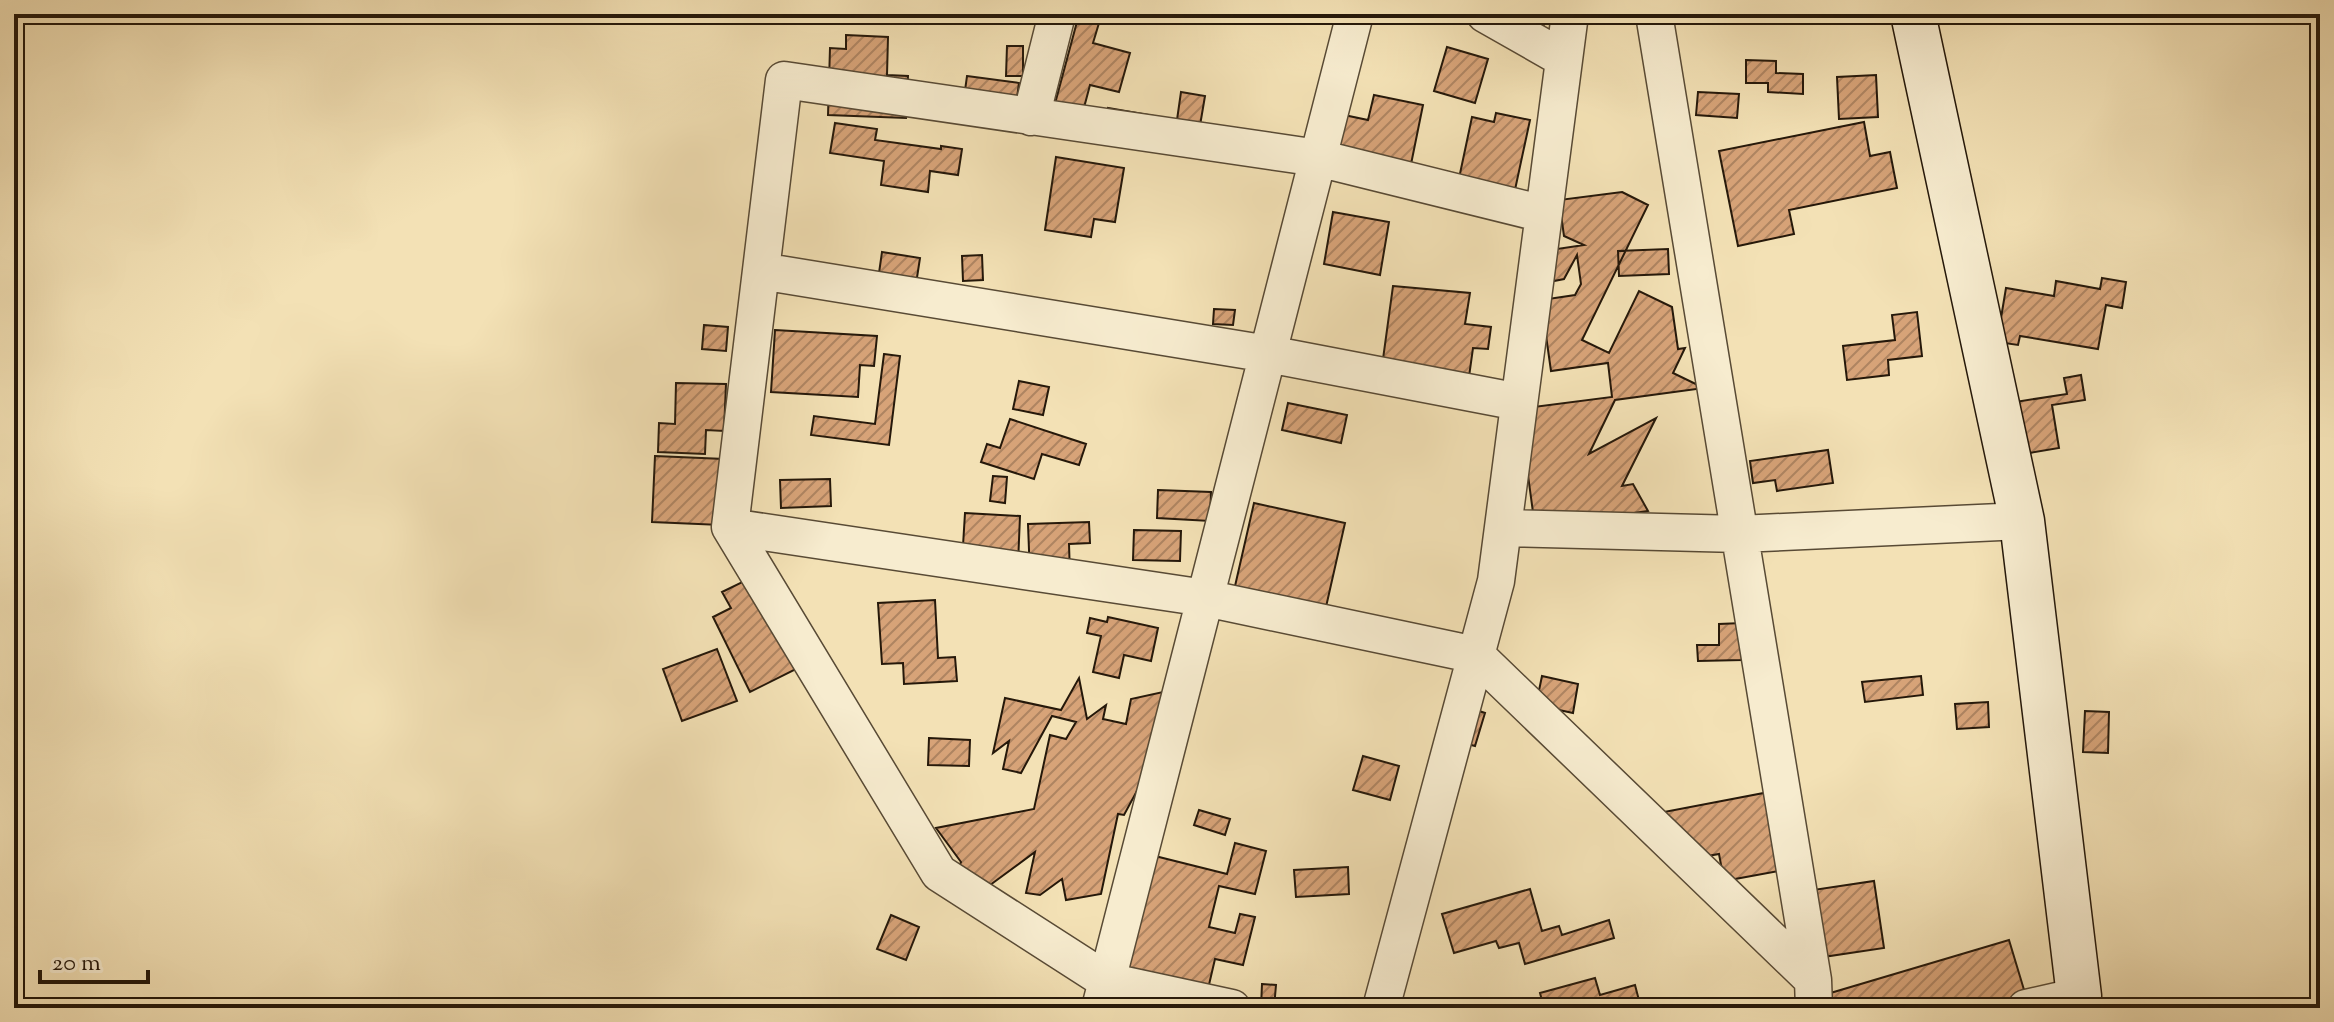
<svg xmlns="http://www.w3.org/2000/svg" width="2334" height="1022" viewBox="0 0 2334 1022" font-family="'Sorts Mill Goudy',serif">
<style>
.building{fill:url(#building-hatch);stroke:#25180a;stroke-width:2}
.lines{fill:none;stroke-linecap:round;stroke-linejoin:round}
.street-casing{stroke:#584a35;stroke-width:39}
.secondary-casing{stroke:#25180a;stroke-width:47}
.street{stroke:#f7eccf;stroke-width:36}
.secondary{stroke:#f7eccf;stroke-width:44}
</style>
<defs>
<pattern id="building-hatch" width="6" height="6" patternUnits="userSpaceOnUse" patternTransform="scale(2)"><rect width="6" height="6" fill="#d7a378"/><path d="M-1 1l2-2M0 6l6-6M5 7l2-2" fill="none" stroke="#ae8461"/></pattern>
</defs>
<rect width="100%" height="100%" fill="#f3e1b5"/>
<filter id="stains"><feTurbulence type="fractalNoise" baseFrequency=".0025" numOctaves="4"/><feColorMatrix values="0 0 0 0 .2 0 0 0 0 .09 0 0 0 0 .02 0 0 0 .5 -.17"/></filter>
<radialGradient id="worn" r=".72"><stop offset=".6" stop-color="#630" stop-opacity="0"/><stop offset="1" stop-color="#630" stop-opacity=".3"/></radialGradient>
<path class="building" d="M1495,14H1549L1539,35Z
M1078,18L1099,23L1093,43L1130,53L1119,92L1090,85L1077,134L1049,126Z
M846,35L888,37L887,75L908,76L906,118L828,115L830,48L846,49Z
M1007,46H1023V76H1006Z
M1447,47L1488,59L1475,103L1434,91Z
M1746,60L1776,61V73L1803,74V94L1768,92V83H1746Z
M1876,75L1878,117L1839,119L1837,77Z
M967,76L1019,83L1014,120L962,112Z
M1181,92L1205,96L1195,155L1103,138L1108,108L1177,120Z
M1698,92L1739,94L1737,118L1696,115Z
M1374,95L1423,105L1407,184L1333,169L1344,115L1368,120Z
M1496,113L1530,120L1510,213L1454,202L1472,117L1494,122Z
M1864,122L1870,156L1890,152L1897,188L1789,210L1794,234L1738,246L1719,151Z
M835,123L877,129L875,140L941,149V146L962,149L958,175L930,171L928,192L881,185L884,161L830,153Z
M1056,157L1124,168L1115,222L1094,219L1091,237L1045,230Z
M1622,192L1648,205L1582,340L1609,353L1639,291L1672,307L1678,349L1685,348L1673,373L1704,388L1615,400L1589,454L1656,418L1622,486L1633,484L1648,511L1535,527L1519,409L1612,397L1608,363L1551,371L1541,300L1575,295L1581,284L1577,255L1564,279L1554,281L1550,250L1584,245L1564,236L1559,200Z
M1333,212L1389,222L1380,275L1324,264Z
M1668,249L1669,274L1619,276L1618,251Z
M882,252L920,258L912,310L877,287Z
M982,255L983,280L963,281L962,256Z
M2102,278L2126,282L2122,308L2106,305L2098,349L2020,336L2018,345L1997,342L2006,288L2054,296L2056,281L2100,289Z
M1393,286L1470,293L1465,324L1491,327L1488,349L1473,348L1468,384L1383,359Z
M1214,309L1235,310L1233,325L1213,324Z
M1917,312L1922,356L1888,360L1889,375L1847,380L1843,346L1895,340L1892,315Z
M704,325L728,327L726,351L702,349Z
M775,330L877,336L874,366L860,365L858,397L771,392Z
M884,354L900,356L889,445L811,435L814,416L875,424Z
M2081,375L2085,400L2052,405L2059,448L2023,454L2015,402L2067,394L2064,378Z
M1019,381L1049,387L1043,415L1013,409Z
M676,383L726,384L724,431L706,430L705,454L658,452L659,423L675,424Z
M1288,403L1347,415L1341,443L1282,430Z
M1010,419L1086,444L1079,465L1042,454L1034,479L981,462L987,444L1000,448Z
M1828,450L1833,483L1777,491L1775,480L1753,483L1750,461Z
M655,456L724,459L721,525L652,522Z
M993,476L1007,477L1005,503L990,501Z
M830,479L831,506L781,508L780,480Z
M1158,490L1211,492L1210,521L1157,518Z
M1254,503L1345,523L1321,629L1230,608Z
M965,513L1020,516L1018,564L962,562Z
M1089,522L1090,543L1069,544L1070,575L1030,576L1028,524Z
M1134,530L1181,531L1180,561L1133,560Z
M765,571L810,662L750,692L713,617L731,608L722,592Z
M935,600L938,658L955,657L957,681L904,684L903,663L882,664L878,603Z
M1108,617L1158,628L1151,661L1124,655L1119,678L1093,672L1101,636L1087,633L1090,618L1107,622Z
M1742,623V660L1698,661L1697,645H1719V624Z
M717,649L737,701L682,721L663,669Z
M1542,676L1578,684L1573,713L1536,705Z
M1921,676L1923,695L1865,702L1862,682Z
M1079,678L1087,719L1106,705L1103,719L1126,724L1131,699L1163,692L1145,776L1124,815L1118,814L1101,894L1066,900L1062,879L1040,895L1026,893L1035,852L986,888L951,881L961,862L936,828L1034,809L1050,735L1066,739L1076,722L1052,716L1021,773L1003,769L1009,741L993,753L1005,698L1061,710Z
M1988,702L1989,727L1957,729L1955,704Z
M1470,708L1485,713L1475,746L1460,742Z
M2085,711L2109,712L2108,753L2083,752Z
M929,738L970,740L969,766L928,765Z
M1363,756L1399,766L1390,800L1353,790Z
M1769,792L1784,870L1724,881L1719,854L1674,862L1664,812Z
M1199,810L1230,819L1225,835L1194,825Z
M1235,843L1266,851L1255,894L1219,886L1209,927L1235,933L1240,914L1255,917L1243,965L1215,959L1208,989L1123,990L1155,856L1227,874Z
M1348,867L1349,894L1296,897L1294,870Z
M1874,881L1884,948L1823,957L1813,890Z
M1530,889L1542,931L1559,926L1562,935L1609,920L1614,938L1525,964L1519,943L1499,948L1496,941L1454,953L1442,914Z
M891,915L919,927L906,960L877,949Z
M2009,940L2028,1003L2013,1008H1820L1817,997Z
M1595,978L1600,995L1635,985L1641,1008H1602L1599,1000L1570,1008H1544L1540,993Z
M1262,984L1276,985L1274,1008H1261Z"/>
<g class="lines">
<defs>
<path id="street" d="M1485,14L1564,59
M1654,14L1813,980L1814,1008
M1031,117L1057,14
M761,271L1268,354L1519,402
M730,527L1205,598L1476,655L1813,980
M1503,528L1739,534L2022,521
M1100,1008L1355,14
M1232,1008L1107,981L939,873L730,527L784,80L1318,158L1544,214
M1381,1008L1496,581L1570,14
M2026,1008L2079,996"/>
<path id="secondary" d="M1913,14L2022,521L2079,996L2077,1008"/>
</defs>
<use href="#street" class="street-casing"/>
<use href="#secondary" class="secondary-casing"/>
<use href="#street" class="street"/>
<use href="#secondary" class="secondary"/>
</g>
<rect width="2334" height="1022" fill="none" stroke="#f3e1b5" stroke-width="48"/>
<rect x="16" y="16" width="2302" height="990" fill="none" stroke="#25180a" stroke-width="4"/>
<rect x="24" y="24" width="2286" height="974" fill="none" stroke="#25180a" stroke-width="2"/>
<path d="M40 970v12h108v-12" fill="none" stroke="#25180a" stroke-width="4"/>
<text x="52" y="970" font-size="24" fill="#25180a" stroke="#f7eccf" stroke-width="6" paint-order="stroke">20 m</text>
<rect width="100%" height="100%" filter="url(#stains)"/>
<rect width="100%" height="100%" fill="url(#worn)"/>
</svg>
